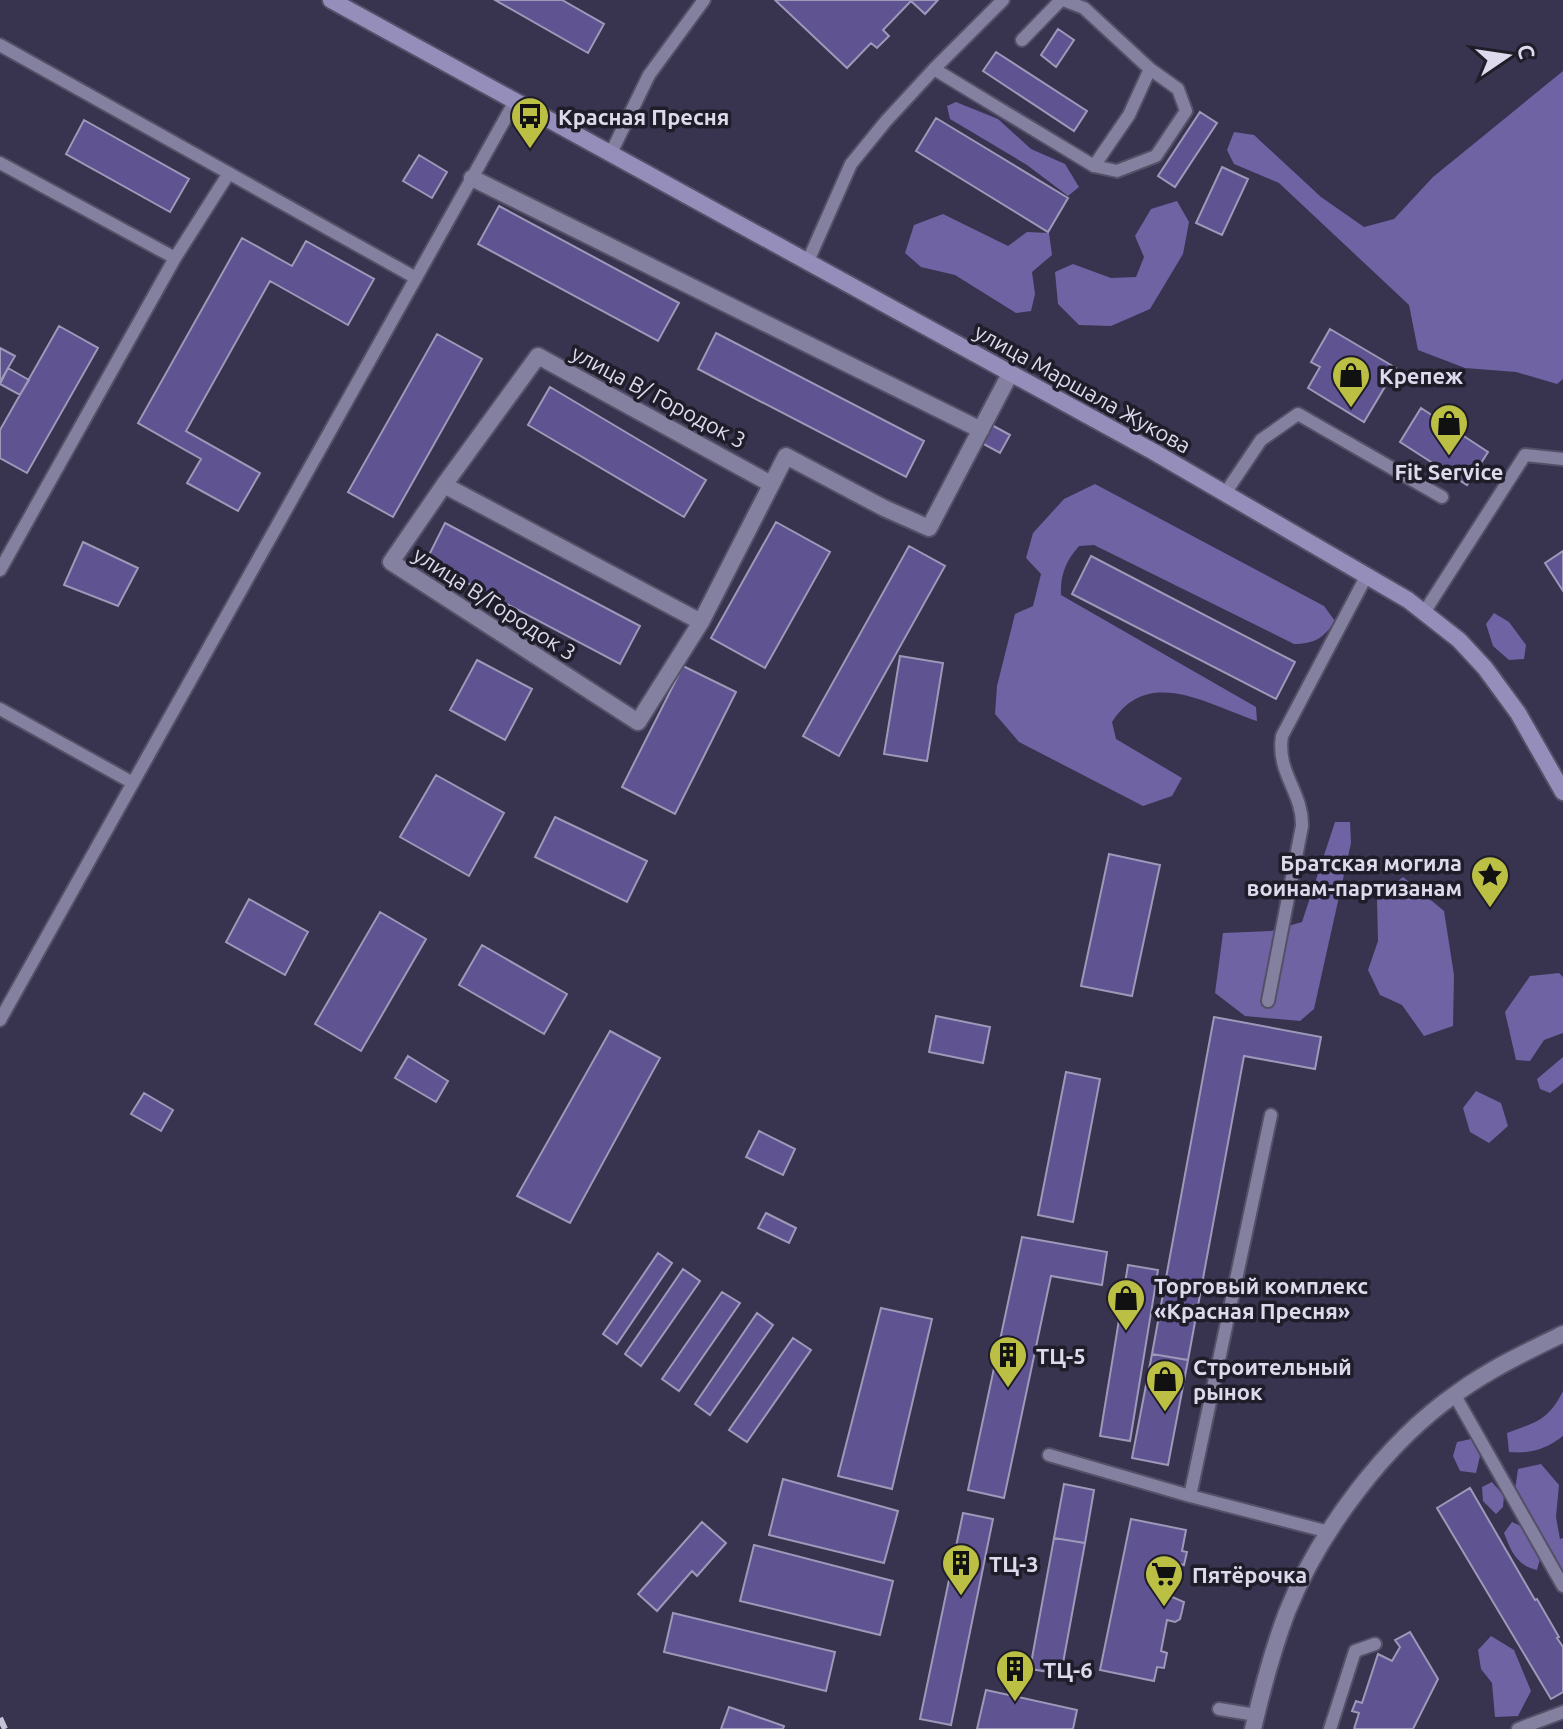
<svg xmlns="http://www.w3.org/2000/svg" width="1563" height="1729" viewBox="0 0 1563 1729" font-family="Ubuntu,sans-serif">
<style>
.forest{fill:#6f63a4}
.building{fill:#5f5392;stroke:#9d99b9;stroke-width:2}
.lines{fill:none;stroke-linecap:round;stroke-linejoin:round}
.lane-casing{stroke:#545067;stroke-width:16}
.street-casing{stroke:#545067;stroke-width:20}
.secondary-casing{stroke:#545067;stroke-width:20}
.lane{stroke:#84809f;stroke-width:12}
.street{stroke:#84809f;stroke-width:16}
.secondary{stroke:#958eba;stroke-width:16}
.rail{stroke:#c6c3d7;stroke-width:6;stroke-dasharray:14 14;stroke-linecap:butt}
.labels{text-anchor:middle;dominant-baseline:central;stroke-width:7;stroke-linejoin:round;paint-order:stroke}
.poi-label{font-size:22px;font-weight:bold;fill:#dcdaec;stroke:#1f1d29;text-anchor:start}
.street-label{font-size:22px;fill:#dcdaec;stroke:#1f1d29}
</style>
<rect width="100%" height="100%" fill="#38334e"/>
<path class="forest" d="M1563,71V379L1557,384L1516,372L1465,368L1418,350L1409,305L1279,183L1234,164L1227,150L1234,132L1254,135L1321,197L1364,227L1394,219L1433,177Z
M956,102L998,119L1031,149L1065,164L1079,187L1068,196L1027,165L950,119L947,106Z
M1177,201L1189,222L1183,254L1150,309L1111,326L1079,325L1058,304L1055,272L1073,264L1111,278L1136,277L1144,257L1135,236L1151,209Z
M943,214L1008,246L1027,232L1049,233L1052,255L1032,272L1035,294L1031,311L1016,313L955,275L921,267L905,253L914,225Z
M1095,484L1324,606L1335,621C1324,638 1314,644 1294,644L1094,545L1079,546C1066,561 1060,575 1061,595L1256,707L1257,721C1209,705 1148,665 1112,722L1116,739L1182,778L1172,796L1143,806L1019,742L995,714L997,686L1015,614L1033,606L1041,574L1026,558L1033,533L1064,499Z
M1494,613L1509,622L1526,645L1524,659L1509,660L1493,646L1486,624Z
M1335,822H1350L1351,843L1314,1009L1300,1021L1245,1016L1215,993L1223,933L1271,931L1302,922Z
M1403,877L1444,911L1454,975L1453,1026L1424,1036L1402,1005L1380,995L1368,970L1378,941L1377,899Z
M1559,973L1563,977V1033L1544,1040L1530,1061L1516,1060L1505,1012L1530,976Z
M1563,1057V1083L1550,1093L1540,1089L1537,1079Z
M1476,1091L1501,1103L1508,1126L1489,1143L1470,1132L1463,1108Z
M1563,1391V1436C1546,1449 1531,1454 1509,1452L1507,1433C1536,1422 1548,1421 1563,1391Z
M1471,1439L1480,1456L1476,1473L1460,1471L1453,1456L1457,1442Z
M1541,1464L1559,1485L1556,1517L1560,1539L1563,1538V1575L1515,1490L1518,1469Z
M1492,1482L1504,1496L1503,1507L1496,1514L1483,1501L1482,1487Z
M1512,1522L1525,1528L1541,1555L1537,1570C1517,1566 1511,1551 1504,1533Z
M1491,1636L1514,1650L1531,1691L1518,1716L1495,1717L1492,1683L1481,1669L1478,1650Z"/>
<path class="building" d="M495,0H562L604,24L588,53Z
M775,0H938L925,14L911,1L883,30L889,36L877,48L871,43L847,68Z
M1058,29L1074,40L1056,67L1041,55Z
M996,52L1087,111L1074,131L983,71Z
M1200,112L1217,123L1175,187L1158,176Z
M936,118L1068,198L1048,232L916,151Z
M84,120L189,179L170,212L66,154Z
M419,155L447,172L432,198L403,181Z
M1222,167L1248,179L1222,235L1196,223Z
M499,206L679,303L658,341L478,244Z
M242,238L292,266L306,241L374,279L348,325L270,281L186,431L260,473L238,511L187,483L201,459L138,423Z
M59,326L98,348L27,473L0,458V430Z
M1330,329L1396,368L1364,422L1308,388L1320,367L1311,362Z
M716,333L924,441L906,477L698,369Z
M437,334L482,359L393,517L348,492Z
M0,348L15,356L0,382Z
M8,368L29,380L20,395L0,384Z
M550,387L706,480L684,517L528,425Z
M1421,408L1488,452L1467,485L1400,442Z
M990,424L1010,435L1000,453L980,442Z
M776,522L830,552L765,668L711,638Z
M445,523L640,626L620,664L426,561Z
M83,542L138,568L118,606L64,585Z
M909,546L945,566L839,756L803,736Z
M1563,551V591L1545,563Z
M1091,556L1295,662L1276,699L1072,594Z
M900,656L943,663L927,761L884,754Z
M477,660L532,689L505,740L450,710Z
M683,666L736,692L675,814L622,787Z
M436,775L504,813L469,876L400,837Z
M555,817L647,861L627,902L535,857Z
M1109,854L1160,865L1132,996L1081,986Z
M249,899L308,932L285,975L226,942Z
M380,912L426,939L361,1051L315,1024Z
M482,945L567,994L544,1034L459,985Z
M936,1016L990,1027L983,1063L929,1052Z
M1214,1017L1321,1037L1315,1069L1244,1056L1188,1360L1152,1354Z
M610,1031L660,1058L570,1223L517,1196Z
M408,1056L448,1081L436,1102L395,1078Z
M1066,1072L1100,1079L1073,1222L1038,1215Z
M144,1093L173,1110L161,1131L131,1114Z
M759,1131L795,1149L783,1175L746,1157Z
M766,1213L796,1228L789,1243L758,1228Z
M1022,1237L1107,1252L1102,1285L1051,1276L1004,1498L968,1490Z
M658,1253L672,1263L617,1344L603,1334Z
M1128,1265L1158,1270L1130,1441L1100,1436Z
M683,1269L700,1281L641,1366L625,1354Z
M722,1292L740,1303L679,1391L662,1379Z
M881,1308L932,1319L892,1489L838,1476Z
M757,1313L773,1325L710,1415L695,1404Z
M793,1338L811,1350L747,1442L729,1430Z
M1152,1354L1188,1360L1168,1465L1132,1458Z
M783,1479L898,1511L884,1563L769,1535Z
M1064,1484L1094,1490L1085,1543L1054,1538Z
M1470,1488L1535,1600L1537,1599L1559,1637L1557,1638L1563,1647V1692L1551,1699L1437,1508Z
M963,1513L993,1519L951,1725L920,1719Z
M1131,1519L1186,1530L1182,1551L1187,1552L1184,1565L1179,1564L1172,1597L1184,1602L1182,1611L1180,1619L1175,1622L1167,1620L1161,1651L1167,1653L1164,1668L1157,1667L1154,1681L1100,1670Z
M702,1522L726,1543L697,1576L692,1571L657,1611L638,1594Z
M1054,1538L1085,1543L1061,1674L1030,1669Z
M754,1545L893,1581L880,1635L740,1601Z
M673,1613L835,1652L826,1691L664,1652Z
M1410,1632L1438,1679L1413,1729H1354L1359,1713L1352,1711L1356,1701L1362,1703L1378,1654L1392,1661L1400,1647L1395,1640Z
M986,1690L1077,1710L1073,1729H977Z
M729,1707L784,1726L783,1729H721Z"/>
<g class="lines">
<defs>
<path id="lane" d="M1022,40L1061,0
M0,45L416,278
M934,69L1094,166L1129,115L1150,69L1084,8L1063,0
M610,155L649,75L704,0
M0,163L175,258
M1094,166L1117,171L1156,156L1186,111L1178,89L1150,69
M808,261L851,164L886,121L934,69L1003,0
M1226,492L1261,440L1298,414L1442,497
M0,570L175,258L229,173
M1425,611L1525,455L1563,459
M0,709L133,783
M1268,1001L1302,826C1303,792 1276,773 1282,736L1367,575
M0,1020L514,103
M1271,1115L1190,1496L1329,1532
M1454,1394L1563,1586
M1049,1455L1190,1496
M1219,1709L1256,1715
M1330,1729L1355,1651L1375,1644
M1518,1729L1563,1712"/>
<path id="street" d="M472,178L981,430
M444,485L538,356L771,484
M701,622L444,485L391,562L638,722L701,622L786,456L884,508L929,528L1010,374
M1253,1729C1262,1690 1273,1649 1287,1612C1319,1532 1386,1442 1457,1393C1490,1369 1526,1352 1563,1334"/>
<path id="secondary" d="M331,0L1154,452L1408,600L1459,640L1485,668L1518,713L1563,792"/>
</defs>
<use href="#lane" class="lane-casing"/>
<use href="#street" class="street-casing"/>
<use href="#secondary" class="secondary-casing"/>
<use href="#lane" class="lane"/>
<use href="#street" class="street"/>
<use href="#secondary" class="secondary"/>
<path class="rail" d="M0,1718L5,1729"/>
</g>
<defs>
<symbol id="bus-pin" viewBox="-11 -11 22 30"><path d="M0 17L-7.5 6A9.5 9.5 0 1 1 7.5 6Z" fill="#bbc044" stroke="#1f1d29"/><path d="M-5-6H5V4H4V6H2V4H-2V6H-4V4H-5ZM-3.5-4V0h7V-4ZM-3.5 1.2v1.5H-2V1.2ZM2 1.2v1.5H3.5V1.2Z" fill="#111"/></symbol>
<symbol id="shop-pin" viewBox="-11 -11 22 30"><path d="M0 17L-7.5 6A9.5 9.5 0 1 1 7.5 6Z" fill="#bbc044" stroke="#1f1d29"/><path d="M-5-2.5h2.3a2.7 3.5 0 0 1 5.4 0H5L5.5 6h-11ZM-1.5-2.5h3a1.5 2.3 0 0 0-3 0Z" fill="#111"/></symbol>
<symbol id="sight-pin" viewBox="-11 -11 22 30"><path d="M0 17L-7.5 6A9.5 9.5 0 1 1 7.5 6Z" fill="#bbc044" stroke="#1f1d29"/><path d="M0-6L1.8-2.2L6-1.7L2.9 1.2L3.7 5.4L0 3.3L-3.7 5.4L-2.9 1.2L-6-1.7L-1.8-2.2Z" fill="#111"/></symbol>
<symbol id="building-pin" viewBox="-11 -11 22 30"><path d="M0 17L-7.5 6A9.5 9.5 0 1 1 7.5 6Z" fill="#bbc044" stroke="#1f1d29"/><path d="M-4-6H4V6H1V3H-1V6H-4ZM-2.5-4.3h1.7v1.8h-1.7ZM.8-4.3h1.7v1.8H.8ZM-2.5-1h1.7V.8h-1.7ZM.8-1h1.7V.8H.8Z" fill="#111"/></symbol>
<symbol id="supermarket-pin" viewBox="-11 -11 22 30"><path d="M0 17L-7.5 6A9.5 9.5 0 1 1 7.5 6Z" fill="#bbc044" stroke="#1f1d29"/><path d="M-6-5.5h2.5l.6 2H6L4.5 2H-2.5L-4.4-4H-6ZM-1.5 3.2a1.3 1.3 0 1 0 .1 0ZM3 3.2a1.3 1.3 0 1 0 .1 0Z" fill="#111"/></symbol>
</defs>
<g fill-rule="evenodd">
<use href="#bus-pin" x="508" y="94" width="44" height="60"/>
<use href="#shop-pin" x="1329" y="353" width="44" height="60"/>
<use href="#shop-pin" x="1427" y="401" width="44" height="60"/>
<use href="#sight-pin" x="1468" y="853" width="44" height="60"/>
<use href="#shop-pin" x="1104" y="1276" width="44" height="60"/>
<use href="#building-pin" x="986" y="1333" width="44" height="60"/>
<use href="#shop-pin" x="1143" y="1357" width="44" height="60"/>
<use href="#building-pin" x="939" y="1541" width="44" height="60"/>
<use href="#supermarket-pin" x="1142" y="1552" width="44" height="60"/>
<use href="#building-pin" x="993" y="1647" width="44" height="60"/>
</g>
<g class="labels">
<g class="poi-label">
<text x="558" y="116">Красная Пресня</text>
<text x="1379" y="375">Крепеж</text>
<text x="1449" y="471" text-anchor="middle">Fit Service</text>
<text x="1462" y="862" text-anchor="end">Братская могила<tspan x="1462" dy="25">воинам-партизанам</tspan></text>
<text x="1154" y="1285">Торговый комплекс<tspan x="1154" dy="25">«Красная Пресня»</tspan></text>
<text x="1036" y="1355">ТЦ-5</text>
<text x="1193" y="1366">Строительный<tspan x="1193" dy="25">рынок</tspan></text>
<text x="989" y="1563">ТЦ-3</text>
<text x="1192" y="1574">Пятёрочка</text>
<text x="1043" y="1669">ТЦ-6</text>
</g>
<g class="street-label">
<text transform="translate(1083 388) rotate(29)">улица Маршала Жукова</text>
<text transform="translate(659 396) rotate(28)">улица В/ Городок 3</text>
<text transform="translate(495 603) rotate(33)">улица В/Городок 3</text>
</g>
</g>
<g transform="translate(1507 56) rotate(77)" stroke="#1f1d29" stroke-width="6" paint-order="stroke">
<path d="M0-6L14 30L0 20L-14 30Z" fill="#dcdaec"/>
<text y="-12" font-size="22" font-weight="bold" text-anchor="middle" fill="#dcdaec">С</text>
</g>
</svg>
